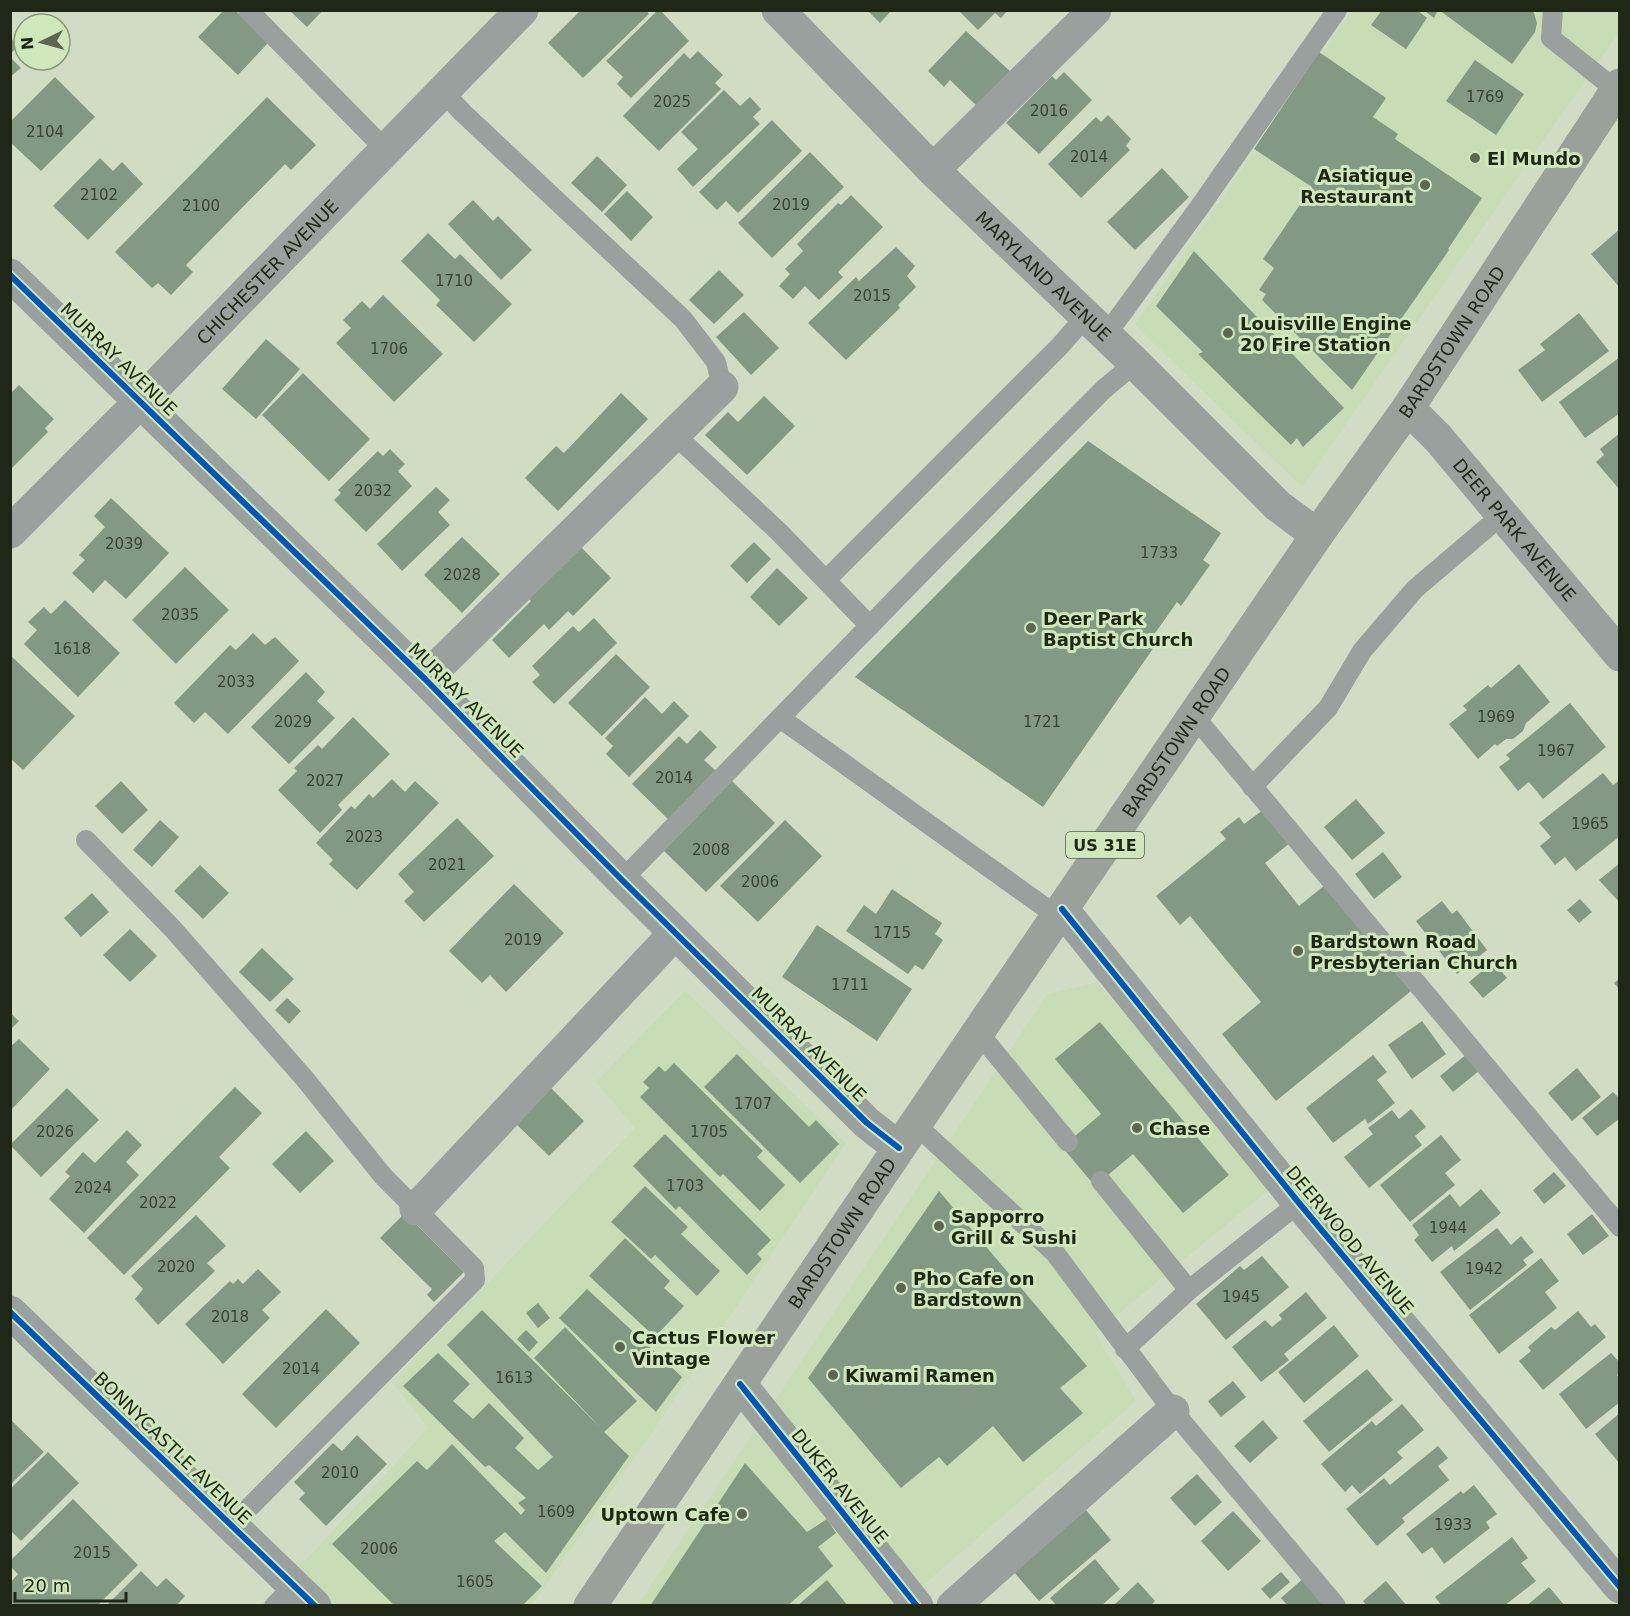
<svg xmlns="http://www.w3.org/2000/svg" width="1630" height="1616" viewBox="0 0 1630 1616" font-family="'DejaVu Sans',sans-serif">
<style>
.built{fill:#c8dcb5}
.building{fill:#849984}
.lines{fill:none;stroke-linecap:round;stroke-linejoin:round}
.lane{stroke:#99a09d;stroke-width:20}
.street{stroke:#99a09d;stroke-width:33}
.primary{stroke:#99a19a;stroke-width:33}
.cycleway-casing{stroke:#cfe7ba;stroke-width:10}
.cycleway{stroke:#0057b8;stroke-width:6}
.poi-dot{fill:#5d6653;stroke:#cfe7ba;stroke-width:2}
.labels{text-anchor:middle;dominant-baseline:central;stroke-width:6;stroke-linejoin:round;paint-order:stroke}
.number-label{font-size:15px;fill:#384432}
.shield{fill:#cfe7ba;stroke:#546147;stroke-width:1.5}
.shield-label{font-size:16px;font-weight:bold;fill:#1f2716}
.poi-label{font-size:18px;font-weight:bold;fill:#1f2716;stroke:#cfe7ba;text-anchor:start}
.street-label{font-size:18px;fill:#1f2716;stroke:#cfe7ba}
</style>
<rect width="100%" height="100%" fill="#d0dcc4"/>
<path class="built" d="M1352,11H1619V32L1302,487L1135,325Z
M1097,982L1272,1187L1095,1333L1136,1401L900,1605L637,1606L1047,995Z
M685,991L846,1143L657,1425L532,1605L259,1606L320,1545L428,1428L393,1383L635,1128L596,1082Z"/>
<path class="building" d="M224,10H235L268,43L238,75L198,37Z
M289,10H323L307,27Z
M581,10H646L649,14L583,78L548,43Z
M658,10H660L689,41L631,98L617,84L623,77L606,61Z
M867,10H892L880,23Z
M958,10H1008L1001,18L995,13L978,30Z
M1382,10H1417L1427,18L1406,49L1371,25Z
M1423,10H1438L1434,18Z
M1439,10H1533L1537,23L1535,32L1512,64Z
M966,31L1011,72L978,107L950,80L944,87L928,71Z
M10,38L19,46L10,54Z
M698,51L723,75L715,83L721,89L659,151L623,116L684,53L690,59Z
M1319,52L1386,98L1373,117L1398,134L1395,139L1482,198L1448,249L1449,250L1352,390L1262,300L1266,294L1259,290L1274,268L1263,259L1312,187L1254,149Z
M10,57L21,68L10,77Z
M1475,60L1524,94L1496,135L1446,101Z
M1064,72L1092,100L1039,154L1006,123L1052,76L1056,80Z
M55,77L95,117L41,171L10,142V122Z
M724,90L740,106L750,97L761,109L753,117L760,124L693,187L677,169L698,149L681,132Z
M267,97L316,145L291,170L285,164L186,265L193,272L171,295L158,283L152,288L115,252Z
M1108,115L1131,139L1126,146L1130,150L1081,198L1048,164L1096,117L1101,122Z
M772,120L802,151L738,213L726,201L717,210L699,192Z
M810,152L844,187L772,258L738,223Z
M597,156L627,185L602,212L571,183Z
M100,158L113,171L122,162L143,184L88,240L53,206Z
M1162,168L1189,197L1135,250L1107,222Z
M627,191L653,217L631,241L604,214Z
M851,195L883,227L838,272L843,277L819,300L805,286L793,299L779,286L790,274L785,269L803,251L797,244L838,203L841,205Z
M473,200L493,221L498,216L532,250L501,280L448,224Z
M1620,229V288L1591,254Z
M428,233L455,259L460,254L512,304L474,342L436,305L440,300L401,261Z
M896,247L915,266L907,276L916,287L898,305L900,308L846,360L808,323L856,277L859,281Z
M1194,251L1344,408L1303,447L1297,438L1291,445L1198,354L1203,352L1156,306Z
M719,270L744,295L714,324L689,300Z
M383,295L443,354L394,402L336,343L351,328L343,320L362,301L370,309Z
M744,312L779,348L751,375L716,337Z
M1579,313L1609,351L1542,402L1518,370L1545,350L1540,344Z
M266,339L300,369L256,419L222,389Z
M1620,357V413L1585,438L1559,402Z
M303,373L370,439L329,481L262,415Z
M19,385L54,419L45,428L48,432L10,470V394Z
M621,393L648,419L558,511L525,478L556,446L564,453Z
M764,396L795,426L747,475L705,435L728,412L738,422Z
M1620,433V490L1596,462L1604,455L1600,449Z
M1088,441L1221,533L1203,560L1210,565L1181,606L1177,602L1153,636L1159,640L1043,807L855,677Z
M390,449L405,464L398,471L412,486L366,532L334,500L341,493L338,490L378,451L383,456Z
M436,487L450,500L438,512L450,525L402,571L377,544Z
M111,498L169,553L126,599L105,580L93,593L72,573L85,560L79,555L105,527L94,516Z
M462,537L500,574L462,613L424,575Z
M754,542L771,559L747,583L730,566Z
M579,545L611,578L573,616L568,611L549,630L544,624L509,658L492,640L531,601L527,597Z
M185,567L229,610L176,664L132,620Z
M777,568L808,598L779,626L750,597Z
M65,600L120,653L78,697L24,644L37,630L28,622L44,607L51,614Z
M594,618L617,643L554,704L532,682L540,675L532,666L573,626L579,632Z
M253,633L265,645L275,637L299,661L228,734L205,712L194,723L174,703L230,645L236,650Z
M616,654L650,687L602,736L568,703Z
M10,655L75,716L23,770L10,758Z
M1519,664L1550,702L1526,723L1523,731L1513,739H1506L1497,746L1495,744L1478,759L1449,724L1467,710L1463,706L1488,685L1491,688Z
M306,672L325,692L317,701L335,718L289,764L251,727Z
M645,697L662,714L674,701L689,716L629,777L606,754L613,746L605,738Z
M1570,703L1606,747L1543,799L1529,782L1518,791L1499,767L1510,759L1506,755Z
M353,717L390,754L338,805L342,810L320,833L278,790L297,771L294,768L318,745L322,749Z
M700,730L717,747L704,760L717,772L669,820L632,784L679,736L687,744Z
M1603,773L1613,785L1620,780V836L1576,871L1565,857L1555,865L1540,846L1551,837L1539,823Z
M392,779L405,792L415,781L439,803L357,890L329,864L333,860L316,843L351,806L355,809L369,794L373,798Z
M121,781L148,810L122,834L95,806Z
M732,781L775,823L706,892L663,850Z
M1356,799L1385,833L1352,860L1324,827Z
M1263,810L1290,843L1265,863L1299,906L1325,885L1411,991L1276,1101L1222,1034L1261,1002L1190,916L1180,925L1156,896L1226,839L1220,832L1239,817L1244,824Z
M457,818L494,856L424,922L404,901L414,892L398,874Z
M160,820L179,837L152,867L133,850Z
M785,820L822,856L758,922L720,886Z
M1383,852L1402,877L1374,899L1355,874Z
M1620,863V903L1599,880Z
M200,865L229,893L203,919L174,891Z
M514,884L564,933L506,992L490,975L482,983L449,951Z
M892,889L942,923L935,934L943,940L923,970L915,965L908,974L846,931L864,905L876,914Z
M92,893L109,912L81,937L64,918Z
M1580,899L1592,912L1579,923L1567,910Z
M1442,901L1452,914L1457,910L1487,950L1457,974L1416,921Z
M817,925L912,989L877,1041L782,977Z
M130,929L157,956L130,982L103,955Z
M262,948L294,979L270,1002L239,972Z
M1493,962L1507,978L1483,998L1469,982Z
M1620,978V990L1614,983Z
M287,998L301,1011L289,1024L275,1010Z
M10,1013L19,1021L10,1030Z
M1422,1021L1446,1054L1412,1079L1388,1045Z
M1100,1022L1229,1175L1183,1213L1133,1154L1095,1186L1062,1147L1101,1114L1055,1059Z
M19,1039L50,1069L10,1111V1047Z
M737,1054L809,1127L816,1120L839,1144L800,1183L704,1087Z
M1467,1054L1480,1070L1453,1092L1440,1076Z
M1373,1055L1387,1072L1377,1080L1395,1103L1368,1124L1365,1119L1333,1143L1306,1108Z
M674,1063L763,1151L757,1157L785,1185L760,1211L723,1174L720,1177L640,1097L649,1088L643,1082L659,1066L665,1072Z
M1577,1068L1601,1097L1572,1121L1548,1093Z
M548,1085L584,1121L549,1156L513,1121Z
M235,1087L262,1113L219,1157L230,1168L124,1275L87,1238Z
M67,1088L99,1120L41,1177L10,1145Z
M1613,1092L1620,1099V1118L1597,1136L1582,1118Z
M1411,1109L1426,1127L1415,1136L1422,1145L1369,1188L1344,1157L1373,1134L1368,1128L1392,1110L1399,1119Z
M127,1130L142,1145L126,1162L139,1175L84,1233L49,1199L70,1176L65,1172L83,1152L95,1163Z
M306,1131L334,1161L300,1193L272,1164Z
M665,1134L771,1240L757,1254L762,1259L747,1275L679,1206L676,1210L633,1166Z
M1441,1135L1461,1160L1445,1173L1455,1185L1410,1222L1380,1185Z
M1554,1172L1566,1186L1544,1204L1533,1190Z
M645,1186L688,1227L681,1234L720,1271L697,1296L655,1255L651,1259L611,1222Z
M1481,1189L1501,1213L1454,1251L1452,1246L1432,1262L1414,1240L1419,1235L1412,1225L1450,1194L1460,1207Z
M939,1191L1087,1366L1060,1388L1083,1413L1023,1462L993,1426L947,1466L939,1457L901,1488L808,1378Z
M405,1213L464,1272L434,1302L427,1295L432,1289L380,1238Z
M1592,1214L1609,1236L1583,1255L1567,1234Z
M196,1215L226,1246L207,1263L215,1271L158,1325L135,1299L143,1289L131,1276Z
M1497,1228L1511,1245L1521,1236L1534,1252L1523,1260L1527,1265L1470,1310L1440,1272Z
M625,1238L670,1281L664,1288L684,1306L655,1337L589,1276Z
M1262,1256L1289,1287L1226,1340L1196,1304L1240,1266L1244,1270Z
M1541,1258L1559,1281L1545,1292L1557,1308L1499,1354L1469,1315Z
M258,1269L281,1292L262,1310L270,1318L223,1364L185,1324L230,1281L233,1284L238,1279L243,1284Z
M587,1289L682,1377L656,1412L559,1318Z
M1306,1292L1327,1318L1284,1354L1289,1360L1261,1382L1232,1347L1265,1320L1272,1327L1282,1319L1279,1315Z
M538,1303L550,1318L538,1328L526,1313Z
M326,1309L360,1343L276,1428L242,1394Z
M482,1310L601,1428L534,1358L565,1327L637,1401L604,1432L629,1456L546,1573L505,1532L494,1541L542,1586L522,1606H395L332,1544L417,1461L427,1470L452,1444L521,1515L525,1510L518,1503L526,1498L489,1465L485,1467L403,1386L438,1353L470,1384L453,1401L473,1419L489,1403L524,1438L515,1448L538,1470L553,1457L447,1345Z
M1578,1311L1591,1327L1595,1324L1606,1337L1543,1390L1519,1361L1531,1351L1528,1347L1551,1327L1555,1330Z
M1334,1325L1359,1356L1304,1403L1278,1372Z
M526,1330L538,1342L529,1352L517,1339Z
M1611,1353L1620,1363V1373L1617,1375L1620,1378V1402L1586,1429L1559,1394Z
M1367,1369L1393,1400L1329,1452L1303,1421Z
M1233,1381L1246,1397L1221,1417L1208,1401Z
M1402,1404L1424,1430L1397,1452L1403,1458L1360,1494L1352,1485L1345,1492L1321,1464L1372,1421L1376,1426Z
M1620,1413V1464L1595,1434Z
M10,1419L44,1452L10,1485Z
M1263,1420L1278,1438L1250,1463L1234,1446Z
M357,1435L387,1464L326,1526L299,1499L305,1493L294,1482L333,1443L342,1451Z
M1438,1446L1448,1458L1438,1466L1449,1480L1402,1518L1405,1522L1377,1546L1346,1509L1384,1478L1390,1485Z
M48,1452L79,1483L21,1541L10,1530V1489Z
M745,1463L807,1532L827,1519L836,1533L818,1547L833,1566L787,1606H650Z
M1197,1474L1222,1502L1195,1526L1170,1498Z
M1474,1485L1497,1514L1486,1522L1490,1528L1444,1564L1432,1547L1422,1554L1406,1534L1461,1491L1463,1494Z
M73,1499L138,1565L97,1606H15L10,1601V1583L18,1574L10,1566V1561Z
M1086,1510L1111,1540L1039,1601L1013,1571Z
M1233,1511L1261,1541L1228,1571L1201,1541Z
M1512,1537L1528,1558L1521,1563L1536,1581L1504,1606H1442L1435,1597Z
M1095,1559L1120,1589L1101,1606H1057L1050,1598Z
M141,1571L157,1587L166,1578L185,1596L176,1606H106Z
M1281,1572L1290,1582L1270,1599L1261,1589Z
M1305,1577L1330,1606H1288L1281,1598Z
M827,1580L848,1606H797Z
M1386,1581L1407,1606H1367L1363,1601Z
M1138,1582L1155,1601L1150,1606H1113Z
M1549,1587L1565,1606H1526Z"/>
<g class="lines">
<path class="lane" d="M248,10L385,149
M1553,10L1551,38L1616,90
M442,91L463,113L683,319L716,362L722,387
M1106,335L1201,205L1337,10
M674,434L779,532L870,626
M826,580L1060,346L1086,316
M1194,716L1620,1227
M780,718L1057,916
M1252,787L1328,708L1362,651L1415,589L1502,515
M86,840L172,928L305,1079L383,1176L474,1268L475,1280L232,1525
M622,880L924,570L1104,389L1135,363
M978,1032L1068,1142
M915,1124L1055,1253L1173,1411L1336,1606
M1101,1181L1189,1290
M1125,1349L1189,1290L1299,1203
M274,1606L294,1586"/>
<g class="street">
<path id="s1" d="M778,10L933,170L1135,363L1278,506L1317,535"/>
<path d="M933,170L1095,10"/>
<path d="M10,275L425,679L622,880L867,1123L899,1148"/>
<path id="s2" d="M1408,408L1438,438L1620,655"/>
<path id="s3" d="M10,532L141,401L522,10"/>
<path d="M425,679L722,387"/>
<path d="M1062,909L1299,1203L1620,1587"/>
<path d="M416,1209L675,933"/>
<path d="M10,1312L315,1606"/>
<path d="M740,1384L917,1606"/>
<path d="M953,1606L1173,1411"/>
</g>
<path class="primary" id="s4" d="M590,1606L899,1148L1317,535L1408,408L1620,85"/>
<defs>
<path id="cycleway" d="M10,275L425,679L622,880L867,1123L899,1148
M1062,909L1299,1203L1620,1587
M10,1312L315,1606
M740,1384L917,1606"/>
</defs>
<use href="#cycleway" class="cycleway-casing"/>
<use href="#cycleway" class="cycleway"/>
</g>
<g class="poi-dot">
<circle cx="1475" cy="158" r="6"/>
<circle cx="1425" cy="185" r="6"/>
<circle cx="1228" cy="333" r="6"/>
<circle cx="1031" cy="628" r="6"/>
<circle cx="1298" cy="951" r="6"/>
<circle cx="1137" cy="1128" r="6"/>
<circle cx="939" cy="1226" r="6"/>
<circle cx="901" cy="1288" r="6"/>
<circle cx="620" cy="1347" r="6"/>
<circle cx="833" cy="1375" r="6"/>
<circle cx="742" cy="1514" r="6"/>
</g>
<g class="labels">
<g class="number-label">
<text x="1485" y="97">1769</text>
<text x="672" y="102">2025</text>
<text x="1049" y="111">2016</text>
<text x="45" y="132">2104</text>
<text x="1089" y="157">2014</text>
<text x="99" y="195">2102</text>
<text x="791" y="205">2019</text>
<text x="201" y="206">2100</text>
<text x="454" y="281">1710</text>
<text x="872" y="296">2015</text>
<text x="389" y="349">1706</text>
<text x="373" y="491">2032</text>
<text x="124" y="544">2039</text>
<text x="1159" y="553">1733</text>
<text x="462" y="575">2028</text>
<text x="180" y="615">2035</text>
<text x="72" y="649">1618</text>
<text x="236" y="682">2033</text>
<text x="1496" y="717">1969</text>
<text x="293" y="722">2029</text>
<text x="1042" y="722">1721</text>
<text x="1556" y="751">1967</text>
<text x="674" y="778">2014</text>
<text x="325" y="781">2027</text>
<text x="1590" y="824">1965</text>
<text x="364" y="837">2023</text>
<text x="711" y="850">2008</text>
<text x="447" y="865">2021</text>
<text x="760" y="882">2006</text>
<text x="892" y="933">1715</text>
<text x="523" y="940">2019</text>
<text x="850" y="985">1711</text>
<text x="753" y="1104">1707</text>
<text x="55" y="1132">2026</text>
<text x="709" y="1132">1705</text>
<text x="685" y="1186">1703</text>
<text x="93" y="1188">2024</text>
<text x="158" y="1203">2022</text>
<text x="1448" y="1228">1944</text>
<text x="176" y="1267">2020</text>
<text x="1484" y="1269">1942</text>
<text x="1241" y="1297">1945</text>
<text x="230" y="1317">2018</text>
<text x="301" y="1369">2014</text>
<text x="514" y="1378">1613</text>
<text x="340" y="1473">2010</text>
<text x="556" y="1512">1609</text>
<text x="1453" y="1525">1933</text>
<text x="379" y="1549">2006</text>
<text x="92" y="1553">2015</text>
<text x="475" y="1582">1605</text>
</g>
<rect class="shield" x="1066" y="832" width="78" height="26" rx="4.5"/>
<g class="shield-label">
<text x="1105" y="845">US 31E</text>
</g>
<g class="poi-label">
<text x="1487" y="158">El Mundo</text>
<text x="1413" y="175" text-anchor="end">Asiatique<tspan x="1413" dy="21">Restaurant</tspan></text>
<text x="1240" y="323">Louisville Engine<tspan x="1240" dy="21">20 Fire Station</tspan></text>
<text x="1043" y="618">Deer Park<tspan x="1043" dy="21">Baptist Church</tspan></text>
<text x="1310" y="941">Bardstown Road<tspan x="1310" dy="21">Presbyterian Church</tspan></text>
<text x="1149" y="1128">Chase</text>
<text x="951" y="1216">Sapporro<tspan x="951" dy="21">Grill &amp; Sushi</tspan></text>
<text x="913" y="1278">Pho Cafe on<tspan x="913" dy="21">Bardstown</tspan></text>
<text x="632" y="1337">Cactus Flower<tspan x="632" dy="21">Vintage</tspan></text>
<text x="845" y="1375">Kiwami Ramen</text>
<text x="730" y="1514" text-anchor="end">Uptown Cafe</text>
</g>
<g class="street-label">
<text stroke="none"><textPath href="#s3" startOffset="366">CHICHESTER AVENUE</textPath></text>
<text stroke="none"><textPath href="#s1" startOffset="376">MARYLAND AVENUE</textPath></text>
<text stroke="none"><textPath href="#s4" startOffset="1530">BARDSTOWN ROAD</textPath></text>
<text transform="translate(119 359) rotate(44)">MURRAY AVENUE</text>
<text stroke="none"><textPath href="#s2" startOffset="162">DEER PARK AVENUE</textPath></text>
<text transform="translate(466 700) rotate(45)">MURRAY AVENUE</text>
<text stroke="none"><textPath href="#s4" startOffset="1044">BARDSTOWN ROAD</textPath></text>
<text transform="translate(809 1044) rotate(45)">MURRAY AVENUE</text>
<text stroke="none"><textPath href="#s4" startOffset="450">BARDSTOWN ROAD</textPath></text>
<text transform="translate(1350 1240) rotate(50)">DEERWOOD AVENUE</text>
<text transform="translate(173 1448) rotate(44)">BONNYCASTLE AVENUE</text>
<text transform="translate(840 1486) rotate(51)">DUKER AVENUE</text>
</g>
</g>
<rect width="1630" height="1616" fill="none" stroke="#1f2716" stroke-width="24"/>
<g transform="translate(42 42) rotate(265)"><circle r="28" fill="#cfe7ba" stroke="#899a78" stroke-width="1.5"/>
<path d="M0-4.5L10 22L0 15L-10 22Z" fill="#5d6653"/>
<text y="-9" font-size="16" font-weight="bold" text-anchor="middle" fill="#1f2716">N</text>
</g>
<path d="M15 1592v9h111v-9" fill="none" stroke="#1f2716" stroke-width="3"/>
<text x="24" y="1592" font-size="18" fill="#1f2716" stroke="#cfe7ba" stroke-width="4.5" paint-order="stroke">20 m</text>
</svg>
